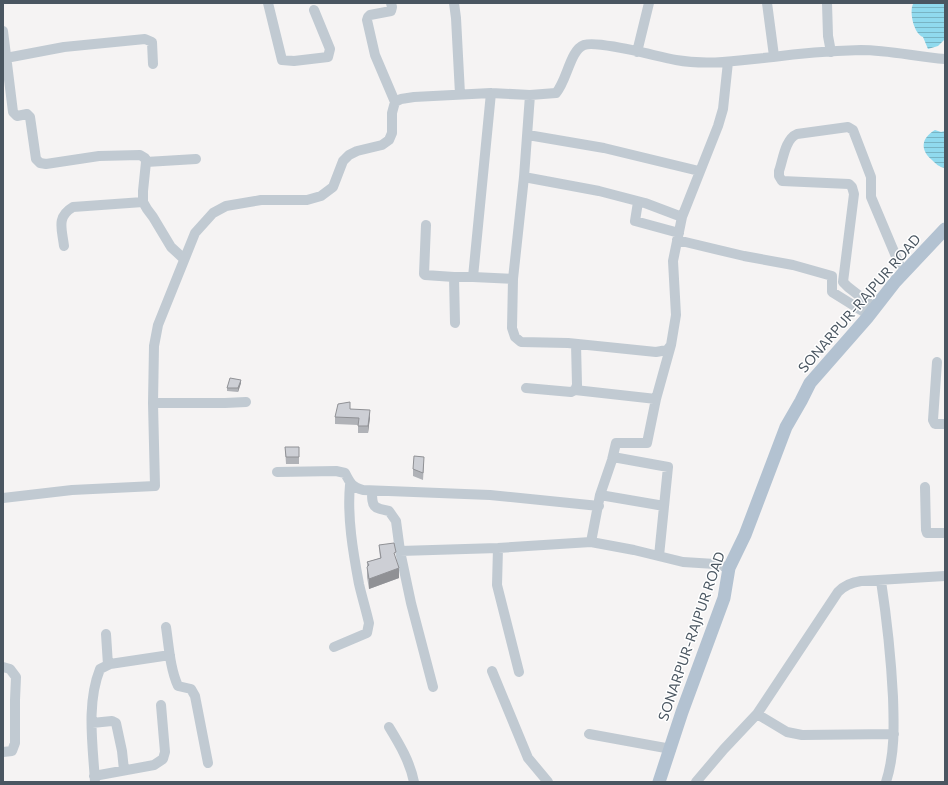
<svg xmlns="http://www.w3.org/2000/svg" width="948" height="785" viewBox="0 0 948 785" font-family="Commissioner,sans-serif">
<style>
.water{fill:url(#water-rules)}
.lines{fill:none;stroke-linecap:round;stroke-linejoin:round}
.minor{stroke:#c1cad2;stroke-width:10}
.major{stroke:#b3c2d1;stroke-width:13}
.wall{fill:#b0b2b7}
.shaded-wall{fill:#909195}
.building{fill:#cdcfd5;stroke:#909195}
.labels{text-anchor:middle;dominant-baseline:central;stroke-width:3;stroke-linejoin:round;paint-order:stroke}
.street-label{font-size:14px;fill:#4a5661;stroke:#fff}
</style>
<defs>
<pattern id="water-rules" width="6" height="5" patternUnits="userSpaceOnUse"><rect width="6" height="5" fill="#90daee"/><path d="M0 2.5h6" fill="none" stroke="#78b4c4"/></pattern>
</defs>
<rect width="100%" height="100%" fill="#f5f3f3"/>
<path class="water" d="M923,3H945V39L938,46L928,49L923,37C914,34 909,12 913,4H922Z
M935,130L941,132L945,131V168C939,167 936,164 932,160C920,150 921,138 935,130Z"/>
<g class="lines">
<path class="minor" d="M268,3L282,60L294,61L328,57L330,49L314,10
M391,3L392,7L391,11L370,15L368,17L367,20L375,55L395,102
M454,3L456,18L460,94
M767,3L774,56
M827,3L828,36L831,52
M3,31L13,112L17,116L27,114L30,117L36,159L40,163L46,164L99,156L140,155L145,158L146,162L143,191V202L147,209L153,217L171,247L184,259
M637,52L649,3
M6,58L64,47L145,39L152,42L153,64
M491,93L473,277L513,279
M530,95L524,177L513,279L512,328L515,337L521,342L568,343L656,352L667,350L671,345L676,315L673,261L682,217L718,126L723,109L728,62
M528,135L604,148L699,171
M146,162L196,159
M524,177L599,191L645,203L682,217
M638,202L635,221L679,233
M426,225L424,274L425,275L454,277
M677,240L744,256L793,265L832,276V292L869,315
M64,246C62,229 56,217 73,207L143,202
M875,308L848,287L843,282L854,194L852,187L849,184L782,181L779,176V171C783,160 785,139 797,134L848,127L853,130L871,177V197L903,273
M455,323L454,277H473
M937,362L933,420L935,424H945
M526,388L571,392L575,390L577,385L576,344
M575,390L656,399
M153,403H225L246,402
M613,457L668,467L659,556
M277,472L336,471L345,473C350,483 352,487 363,490L490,495L599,506
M925,487L926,530L927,533H945
M372,491C372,507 373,508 389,511L396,521L400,551L411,603L433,687
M600,495L612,460L616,443H647L656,399L671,345
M3,498L72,490L155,486L153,403L154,346L158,325L195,233L213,213L226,206L261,200H307L321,196L333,187L343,161L349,155L357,151L382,145L389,140L392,133V113L395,102L401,99L414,97L491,93L530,95L556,93C567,81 570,50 584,45C599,40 658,57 676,60C709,66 741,60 773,57C802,53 831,51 861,50C889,50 917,57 945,59
M591,542L600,495L664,506
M498,548L497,585L519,672
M400,551L498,548L591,542L634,550L683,562L715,564L729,568
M881,581C887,620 891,658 893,697C894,726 895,754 886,782
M166,627C169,647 170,668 178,686L191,689L195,696L208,763
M106,634L108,665
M334,647L367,633L369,623C366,610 362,597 359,584C353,552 347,517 350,485
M3,667L10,669L16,677L15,700V743L12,751L3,752
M492,671L528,758L548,782
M757,714L787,732L802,735L894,734
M92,723L112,721L116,723L122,751L124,770
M389,727C400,745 410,762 414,782
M589,734L671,749
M94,776L154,765L163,759L165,752L161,705
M95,782C93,746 86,704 100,669L110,664L170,655
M696,782L724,749L757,714L838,592C845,585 851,583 861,581L945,576"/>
<path class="major" d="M659,782L682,712L724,598L729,568L745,535L786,427L801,401L810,383L867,318L895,282L945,229"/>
</g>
<path class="wall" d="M241,383L238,392L227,391V388Z
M350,409L370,417L368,433H358V425L335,424V417Z
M285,447L299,454V464H286Z
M424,464L423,480L413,476V469Z
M379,545L396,558L399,578L369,589L367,577V562L380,558Z"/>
<path class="shaded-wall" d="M241,380V383L238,392V388Z
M370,410V417L368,433V426Z
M399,568V578L369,589V579Z"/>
<path class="building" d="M230,378L241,380L238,388H227Z
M350,402V409L370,410L368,426H358L359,418L335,417L338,404Z
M285,447H299V457H286Z
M414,456L424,457L423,473L413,469Z
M394,543L396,552L394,553L399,568L369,579L367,567L369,565L367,562L381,558L379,545Z"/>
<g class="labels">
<g class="street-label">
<text transform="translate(859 303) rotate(-49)">SONARPUR-RAJPUR ROAD</text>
<text transform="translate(691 636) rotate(-71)">SONARPUR-RAJPUR ROAD</text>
</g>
</g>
<rect width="948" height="785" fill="none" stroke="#4a5661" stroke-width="8"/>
</svg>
